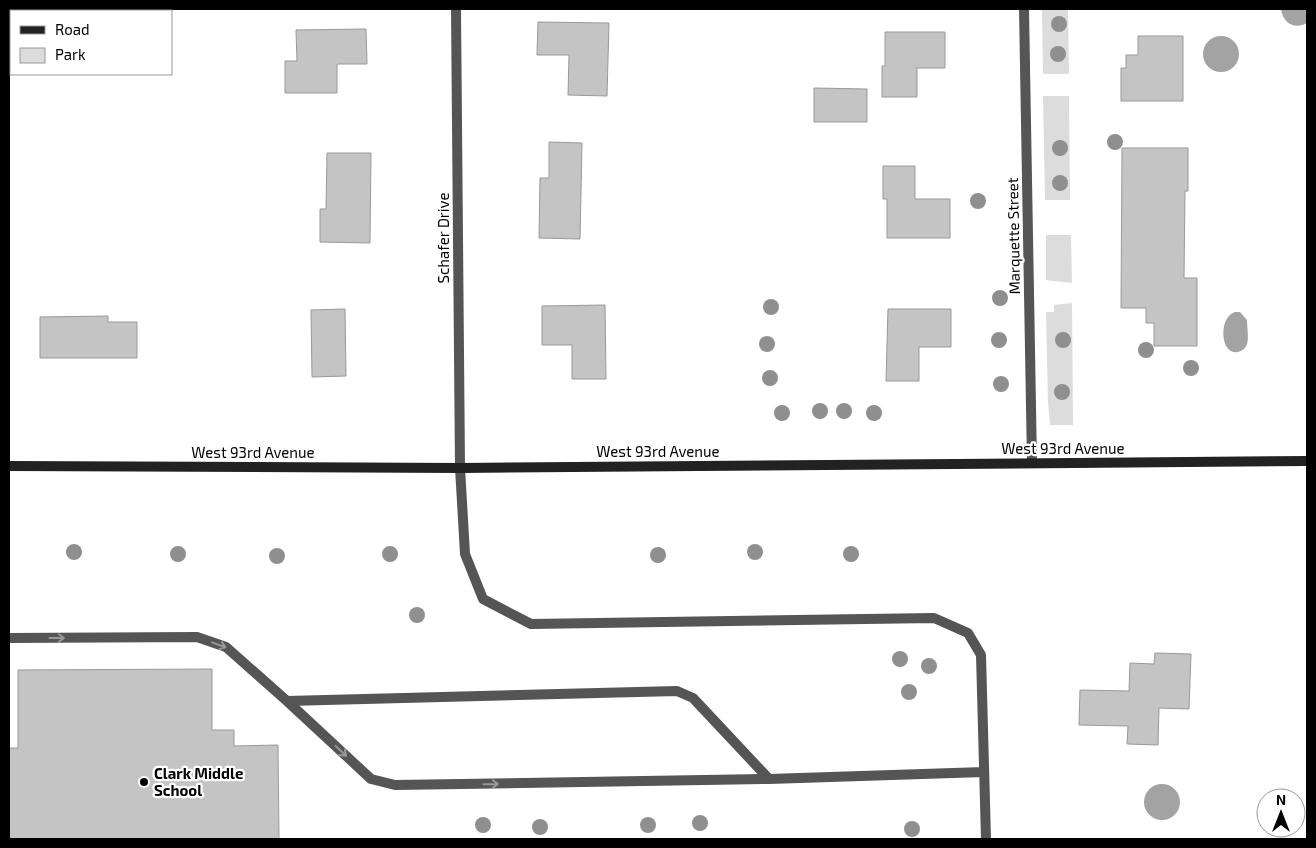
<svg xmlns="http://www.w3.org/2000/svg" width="1316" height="848" viewBox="0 0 1316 848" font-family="'Exo 2',sans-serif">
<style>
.green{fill:#dcdcdc}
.water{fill:#a3a3a3}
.building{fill:#c4c4c4;stroke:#999}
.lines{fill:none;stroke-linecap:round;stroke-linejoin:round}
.lane{stroke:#555;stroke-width:10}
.street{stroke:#555;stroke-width:10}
.secondary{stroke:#222;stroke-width:10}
.tree{fill:#8f8f8f}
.oneway{stroke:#999}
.poi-dot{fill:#000;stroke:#fff;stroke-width:2}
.labels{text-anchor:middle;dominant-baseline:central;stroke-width:4.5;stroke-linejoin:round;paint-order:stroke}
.street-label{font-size:15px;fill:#000;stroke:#fff}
.poi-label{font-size:15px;font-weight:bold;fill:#000;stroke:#fff;text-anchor:start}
</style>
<rect width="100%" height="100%" fill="#fff"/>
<path class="green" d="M1042,9H1068L1069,74H1043Z
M1043,96H1069L1070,200H1045Z
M1046,235H1071L1072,283L1046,280Z
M1072,303L1073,425H1050L1048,402L1046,312H1054V305Z"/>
<path class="water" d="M1281,9H1307V23C1294,30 1283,23 1281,9Z
M1203 54a18 18 0 1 1 36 0a18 18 0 1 1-36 0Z
M1235,312H1240L1247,320C1247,327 1249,337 1247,344C1246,348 1242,351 1238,352C1220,356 1218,317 1235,312Z
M1144 802a18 18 0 1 1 36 0a18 18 0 1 1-36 0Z"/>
<path class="building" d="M538,22L609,23L607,96L568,95L569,55H537Z
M366,29L367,64H337V93H285V61H297L296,30Z
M885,32H945V68H917V97H882V66H885Z
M1138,36H1183V101H1121V68H1126V55H1138Z
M814,88L867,89V122H814Z
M549,142L582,143L580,239L539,238L540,178H549Z
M1122,148H1188V191H1185L1184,278H1197V346H1154V323H1146V308H1121Z
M327,153H371L370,243L320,242V209H326Z
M883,166H915V199H950V238H887V199H883Z
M605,305L606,379H572V345H542V306Z
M345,309L346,376L312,377L311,310Z
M888,309H951V347H919V381H886Z
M108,316V322H137V358H40V317Z
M1155,653L1191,654L1189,709L1159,708L1158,745L1127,744L1128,726L1079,725L1080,690L1129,691L1130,663L1154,664Z
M212,669V730H234V746L278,745L279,839H9V748H18V670Z"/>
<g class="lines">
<path class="lane" d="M460,468L465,554L483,599L531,624L934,618L968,633L981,655L986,839
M9,638L197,637L226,647L287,701L371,779L395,785L769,779L984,772
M287,701L677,691L693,698L769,779"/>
<path class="street" d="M456,9L460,468
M1024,9L1032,463"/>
<path class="secondary" d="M9,466L460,468L1307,461"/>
</g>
<g class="tree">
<circle cx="1059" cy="24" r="8"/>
<circle cx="1058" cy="54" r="8"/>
<circle cx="1115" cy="142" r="8"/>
<circle cx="1060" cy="148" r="8"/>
<circle cx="1060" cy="183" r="8"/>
<circle cx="978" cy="201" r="8"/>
<circle cx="1000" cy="298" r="8"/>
<circle cx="771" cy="307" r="8"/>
<circle cx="999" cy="340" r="8"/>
<circle cx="1063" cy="340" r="8"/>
<circle cx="767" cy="344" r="8"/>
<circle cx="1146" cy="350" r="8"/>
<circle cx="1191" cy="368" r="8"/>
<circle cx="770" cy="378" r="8"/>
<circle cx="1001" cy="384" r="8"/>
<circle cx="1062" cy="392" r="8"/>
<circle cx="820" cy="411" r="8"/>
<circle cx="844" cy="411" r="8"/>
<circle cx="782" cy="413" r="8"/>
<circle cx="874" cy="413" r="8"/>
<circle cx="74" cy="552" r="8"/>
<circle cx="755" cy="552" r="8"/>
<circle cx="178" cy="554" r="8"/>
<circle cx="390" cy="554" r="8"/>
<circle cx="851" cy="554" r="8"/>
<circle cx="658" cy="555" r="8"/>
<circle cx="277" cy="556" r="8"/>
<circle cx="417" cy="615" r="8"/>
<circle cx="900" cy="659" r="8"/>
<circle cx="929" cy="666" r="8"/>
<circle cx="909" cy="692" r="8"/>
<circle cx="700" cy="823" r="8"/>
<circle cx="483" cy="825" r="8"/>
<circle cx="648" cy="825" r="8"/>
<circle cx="540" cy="827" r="8"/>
<circle cx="912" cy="829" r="8"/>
</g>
<defs><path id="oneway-shaft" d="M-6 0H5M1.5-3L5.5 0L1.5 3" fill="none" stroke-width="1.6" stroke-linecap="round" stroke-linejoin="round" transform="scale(1.25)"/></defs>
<g class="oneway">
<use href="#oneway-shaft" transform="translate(57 638)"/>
<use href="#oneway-shaft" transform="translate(219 645) rotate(20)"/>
<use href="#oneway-shaft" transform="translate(341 751) rotate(43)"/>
<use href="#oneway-shaft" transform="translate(491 784) rotate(-1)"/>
</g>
<circle class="poi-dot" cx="144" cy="782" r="5"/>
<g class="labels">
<g class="street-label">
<text transform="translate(1013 236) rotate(-91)">Marquette Street</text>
<text transform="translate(443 238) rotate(-90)">Schafer Drive</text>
<text x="1063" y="448">West 93rd Avenue</text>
<text x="658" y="451">West 93rd Avenue</text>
<text x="253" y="452">West 93rd Avenue</text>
</g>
<g class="poi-label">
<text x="154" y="773">Clark Middle<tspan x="154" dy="17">School</tspan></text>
</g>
</g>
<rect width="1316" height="848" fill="none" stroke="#000000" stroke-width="20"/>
<rect x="10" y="10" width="162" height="65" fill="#ffffff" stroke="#999999"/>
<rect x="20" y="26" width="25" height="8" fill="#222222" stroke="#999999"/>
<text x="55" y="35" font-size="15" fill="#000000">Road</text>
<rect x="20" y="48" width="25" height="15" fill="#dcdcdc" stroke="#999999"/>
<text x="55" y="60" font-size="15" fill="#000000">Park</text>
<g transform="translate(1281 813)"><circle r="24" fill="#ffffff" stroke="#999999"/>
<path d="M0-4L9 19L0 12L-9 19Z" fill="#000000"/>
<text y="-8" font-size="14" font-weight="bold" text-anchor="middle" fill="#000000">N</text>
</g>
</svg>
